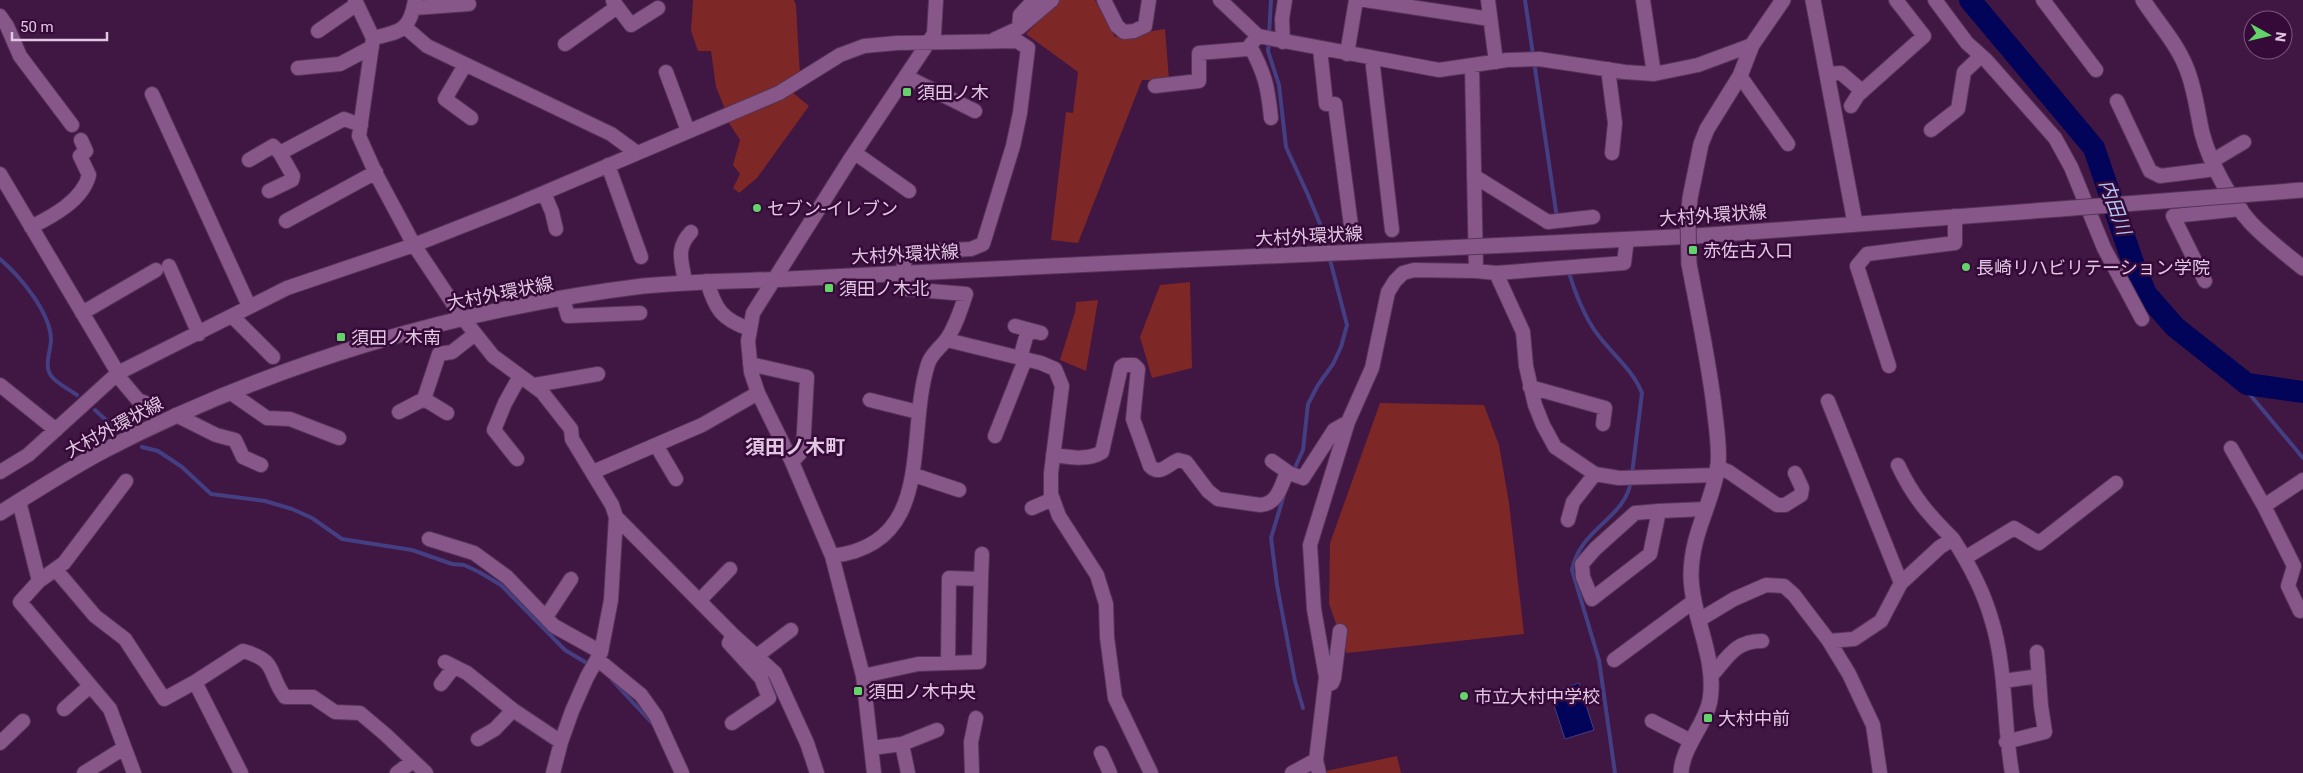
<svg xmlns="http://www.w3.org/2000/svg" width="2303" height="773" viewBox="0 0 2303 773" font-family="Roboto,'Noto Sans JP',sans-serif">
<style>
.green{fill:#7d2726}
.water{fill:#010459;stroke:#443e82}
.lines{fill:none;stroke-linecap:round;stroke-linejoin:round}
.stream{stroke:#443e82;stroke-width:4}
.river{stroke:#010459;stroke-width:22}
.minor-casing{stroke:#563459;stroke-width:16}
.tertiary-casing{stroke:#563459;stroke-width:17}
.secondary-casing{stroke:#563459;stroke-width:17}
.minor{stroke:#865788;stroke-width:14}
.tertiary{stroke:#865788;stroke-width:15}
.secondary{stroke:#865788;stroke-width:15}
.tertiary-bridge-casing{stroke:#563459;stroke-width:17;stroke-linecap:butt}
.secondary-bridge-casing{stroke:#563459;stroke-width:17;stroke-linecap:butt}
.tertiary-bridge{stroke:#865788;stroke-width:15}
.secondary-bridge{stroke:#865788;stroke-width:15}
.poi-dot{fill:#62d469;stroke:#350a38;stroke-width:2}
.labels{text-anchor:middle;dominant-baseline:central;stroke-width:5;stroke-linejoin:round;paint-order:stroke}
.poi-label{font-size:18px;fill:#e1c7e2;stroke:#350a38;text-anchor:start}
.street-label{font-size:18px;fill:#e1c7e2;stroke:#350a38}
.water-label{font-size:19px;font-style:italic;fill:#b0c6f3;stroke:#350a38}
.quarter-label{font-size:20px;font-weight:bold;fill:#e1c7e2;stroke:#350a38}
</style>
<rect width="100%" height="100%" fill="#401643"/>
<path class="green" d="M693,0H794L796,5L800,75L777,90L725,109L716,87L711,51H698L691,31Z
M1059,0H1095L1115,37L1165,29L1169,80H1142L1078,243L1051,240L1066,112L1073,113L1078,72L1026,34Z
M792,92L809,106L757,178L739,193L733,188L740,174L733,165L740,140L727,120Z
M1190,282L1192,368L1152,378L1140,337L1160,285Z
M1098,300L1086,371L1060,360L1075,312L1076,302Z
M1380,403L1484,405L1499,445L1509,503L1524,634L1346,653L1345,630L1338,629L1329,604L1330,543Z
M1397,756L1401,773H1326V771Z"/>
<path class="water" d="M1579,683L1594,730L1565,739L1550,693Z"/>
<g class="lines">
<path class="stream" d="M1525,0L1557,218
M1269,35L1271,0
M1269,42L1268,51L1279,85L1286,147L1308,195L1323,231L1327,249
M0,259C20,276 50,312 51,339C51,352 43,366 52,377C58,384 70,390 77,395
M1569,272C1574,291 1586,320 1598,335C1613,355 1633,370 1642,393L1632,474
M2242,379L2247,391L2303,458
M95,410L118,431
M142,447L158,451L182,467L211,494L265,501L292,509L312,518L342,539L412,550L452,564L464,565L479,572L501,585L565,650L590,665
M1293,472L1303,450L1308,404L1318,385L1333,364L1341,347L1347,325L1329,256
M1284,495L1271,538L1277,585L1295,681L1303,708
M612,680L653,724
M1615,773L1599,660L1572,570C1580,528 1625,519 1631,481"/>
<path class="river" d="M1970,0L2094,148L2132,260L2146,294L2175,327L2247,384L2303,392"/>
<defs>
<path id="minor" d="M355,0L373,38L359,136L376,174L414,245L462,317L493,356L542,392L571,429L572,439L612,505L616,517L733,635L775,673L807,743L817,773
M1104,0L1117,26L1124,32L1134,31L1145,26L1149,0
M1220,0L1258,36L1439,70L1507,60L1539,59L1625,72L1654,74L1698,65L1752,45
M1365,0L1490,19
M1488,0L1496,62
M1643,0L1654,74
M1935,0L1967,43L1986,60L2055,138L2071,167L2104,248L2142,319
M2043,0L2096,70
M613,1L631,25L658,8
M414,8L469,4
M0,16L7,26L20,56L72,125
M405,27L427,46L611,134L637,153
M1019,28L1020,15L1034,0
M318,31L357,4
M373,38C400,32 410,31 415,0
M995,39L1019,28L1052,0
M1283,42L1282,19L1285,0
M565,44L617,7
M1250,46C1265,74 1268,87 1271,118
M1320,49L1326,104H1335L1352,233
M1347,54L1356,0
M1372,58L1392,230
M465,65L445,99L471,118
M1472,66L1476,271
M298,68L340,64L372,47
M1608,69L1615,123L1612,153
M666,72L688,131
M1827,74L1841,73L1862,91
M1740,76L1788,144
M907,77L975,111
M1155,86L1199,81V53L1247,49L1258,36
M152,94L249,306
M2117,101L2150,171L2160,176L2216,169
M1851,106L1858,95L1924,36L1896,0
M1931,130L1958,109L1964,72L1981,56
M855,153L909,191
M249,160L273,146L280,153
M2212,161L2244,142
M608,165L641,257
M0,174L118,373
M1474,176L1548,222L1593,217
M269,191L292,180L293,176L280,153L344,119L361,125
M544,193L552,212L556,229
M286,221L376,172
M31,227C53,216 83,200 89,175L80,156L86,151L81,140
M169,266L199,334
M1496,273L1523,332L1526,366L1535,405L1543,425L1555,447L1595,474L1619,478L1716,475
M707,281C715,309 722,320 750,329
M2205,281L2173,216L2241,209
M685,282C682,261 675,249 691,232
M563,299L568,316L640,313
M82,313L156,270
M232,316L273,357
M1015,326L1041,333
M947,340L1041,363L1055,369L1062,386L1051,473V494L1059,516L1097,575L1106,604L1107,637L1115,698L1151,773
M1020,358L1028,330
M750,364L807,377L803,450L792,462
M1889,366L1857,266L1867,254L1955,243V216
M117,375L138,400L153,406
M0,385L56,430
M535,385L598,374
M1530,387L1605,408L1603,424
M231,393L267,418L290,419L339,438
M424,399L447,413
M870,400L918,412
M1828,401L1901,583
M399,412L424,399L439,354L452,352L475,334
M176,415L216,435L235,440L243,457L261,465
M995,436L1025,360
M656,445L676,479
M2231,448L2264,506L2303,480
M1053,455C1069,457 1088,461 1102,452L1121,367L1124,365H1134L1138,369L1133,419L1150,466C1160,476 1167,465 1178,460L1186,462L1208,491L1218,499L1260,505C1278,504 1281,486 1287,472
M517,459L494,430L505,403L520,376
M1272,461L1289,473L1303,478L1334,430L1348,422
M1898,465C1913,497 1928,514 1953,539
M1717,467L1729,472L1777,505H1785L1801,495L1802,488L1795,473
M0,472L28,455L118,373L287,288L414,245L508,208L779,93L840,55L864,46L897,43L1017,41L1028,48L1020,113L1013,146L983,244L971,249L912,252L906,256L902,273L906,289L966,294C961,309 955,328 946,340C940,348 931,354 928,364C905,436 937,544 832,556
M593,472L702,425L758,393
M914,475L959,490
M126,481L64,563L39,581L20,602L110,709L134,773
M19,501L39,581
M2264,506L2294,566L2288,586L2300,611
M1032,508L1053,499
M1659,511L1635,513L1595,549L1582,564L1583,577L1592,599L1650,554L1659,511L1705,509
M1568,520L1573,502L1595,474
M429,539L474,553L507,577L554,626L601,652
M1965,558L2014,528L2039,543L2116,483
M56,570L95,616L125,639L164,699L195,682L243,651C279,661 267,673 285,697H313L335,712L360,713L386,735L426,773
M981,579L982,554
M700,600L730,569
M546,617L571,579
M1699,620L1734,599L1766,585L1784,586L1794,595L1829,641L1849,674L1873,725L1880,773
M1829,641L1854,639L1881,621L1901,583L1940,547L1953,539C1969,564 1983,590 1991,618C2007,668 2003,722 2012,773
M758,655L791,630
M597,659L641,695L656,716L682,773
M1614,660L1694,601
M445,662L467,673L513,710
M863,676L918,664L979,662L981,579L949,578L948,663
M1711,676C1728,658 1734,641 1762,641
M2003,681L2039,676
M195,682L241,773
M441,684L454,667
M1325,686L1332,683L1334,678L1340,631
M64,709L90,686
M1652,721L1691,741
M732,723L769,698L761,678L729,643L733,635
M478,739L495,729L513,710L561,742
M2006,742L2045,732L2041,706L2037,652
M0,743L23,721
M902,744L937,730
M872,748L902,744L908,773
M1101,753L1110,773
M84,773L124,748
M397,773L413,761
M553,773L561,742L572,711L587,677L601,652L611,600L616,517
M874,773L863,676L832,556L792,462L758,393L751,372L748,341L753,313L849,161L934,34L936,0
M972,773L971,742L976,718
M1292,773L1316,760
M1319,773L1316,760L1326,677L1314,609L1310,545L1348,422L1372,368L1388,292L1395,281L1403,273L1414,270L1476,271L1496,273L1624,263L1627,239"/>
<path id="tertiary" d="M1813,0L1855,223
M2143,0C2157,22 2176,42 2186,67C2195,88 2197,111 2202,133C2210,163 2230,200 2251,223C2266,239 2286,254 2303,268
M1688,222L1690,198L1701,144L1707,129L1740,76L1752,45L1783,0
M1681,773C1682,747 1706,724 1710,700C1717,658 1692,618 1691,576C1691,533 1712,505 1718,466C1720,447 1716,425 1714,406C1708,358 1698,311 1689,264"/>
<path id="secondary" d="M1509,245L1696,236L2060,209
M0,513C34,492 69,469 105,450C272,364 456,309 643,286C692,281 740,281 789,279C897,273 1006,268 1115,263"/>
</defs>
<use href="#minor" class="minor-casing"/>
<use href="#tertiary" class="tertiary-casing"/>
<use href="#secondary" class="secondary-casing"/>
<use href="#minor" class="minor"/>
<use href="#tertiary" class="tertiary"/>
<use href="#secondary" class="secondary"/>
<defs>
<path id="tertiary-bridge" d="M1688,222L1689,264"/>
<path id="secondary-bridge" d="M2060,209L2303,190
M1115,263L1509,245"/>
</defs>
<use href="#tertiary-bridge" class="tertiary-bridge-casing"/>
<use href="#secondary-bridge" class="secondary-bridge-casing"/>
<use href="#tertiary-bridge" class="tertiary-bridge"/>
<use href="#secondary-bridge" class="secondary-bridge"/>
</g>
<g class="poi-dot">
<rect x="902" y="87" width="10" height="10" rx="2.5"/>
<circle cx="757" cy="208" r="5"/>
<rect x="1688" y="245" width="10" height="10" rx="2.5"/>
<circle cx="1966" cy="267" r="5"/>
<rect x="824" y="283" width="10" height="10" rx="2.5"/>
<rect x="336" y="332" width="10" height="10" rx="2.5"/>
<rect x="853" y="686" width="10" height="10" rx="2.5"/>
<circle cx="1464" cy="696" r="5"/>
<rect x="1703" y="713" width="10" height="10" rx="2.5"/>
</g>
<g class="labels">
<g class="poi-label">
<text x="917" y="92">須田ノ木</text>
<text x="767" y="208">セブン-イレブン</text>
<text x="1703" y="250">赤佐古入口</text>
<text x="1976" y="267">長崎リハビリテーション学院</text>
<text x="839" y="288">須田ノ木北</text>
<text x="351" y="337">須田ノ木南</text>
<text x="868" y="691">須田ノ木中央</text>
<text x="1474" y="696">市立大村中学校</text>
<text x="1718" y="718">大村中前</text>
</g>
<g class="street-label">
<text transform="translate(1713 215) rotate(-4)">大村外環状線</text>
<text transform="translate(1309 236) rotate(-3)">大村外環状線</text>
<text transform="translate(905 254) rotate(-3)">大村外環状線</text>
<text transform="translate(500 293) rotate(-11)">大村外環状線</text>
<text transform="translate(114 427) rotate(-28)">大村外環状線</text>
</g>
<g class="water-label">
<text transform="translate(2115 207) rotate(70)">内田川</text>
</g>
<g class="quarter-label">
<text x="795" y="447">須田ノ木町</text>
</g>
</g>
<g transform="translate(2268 35) rotate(98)"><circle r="24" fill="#350a38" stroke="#7a567c"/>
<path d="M0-4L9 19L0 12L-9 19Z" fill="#62d469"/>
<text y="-8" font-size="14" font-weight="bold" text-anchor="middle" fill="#e1c7e2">N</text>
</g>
<path d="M12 32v8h95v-8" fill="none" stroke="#e1c7e2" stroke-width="2.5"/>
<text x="20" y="32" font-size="15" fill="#e1c7e2" stroke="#350a38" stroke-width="4" paint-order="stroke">50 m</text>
</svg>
